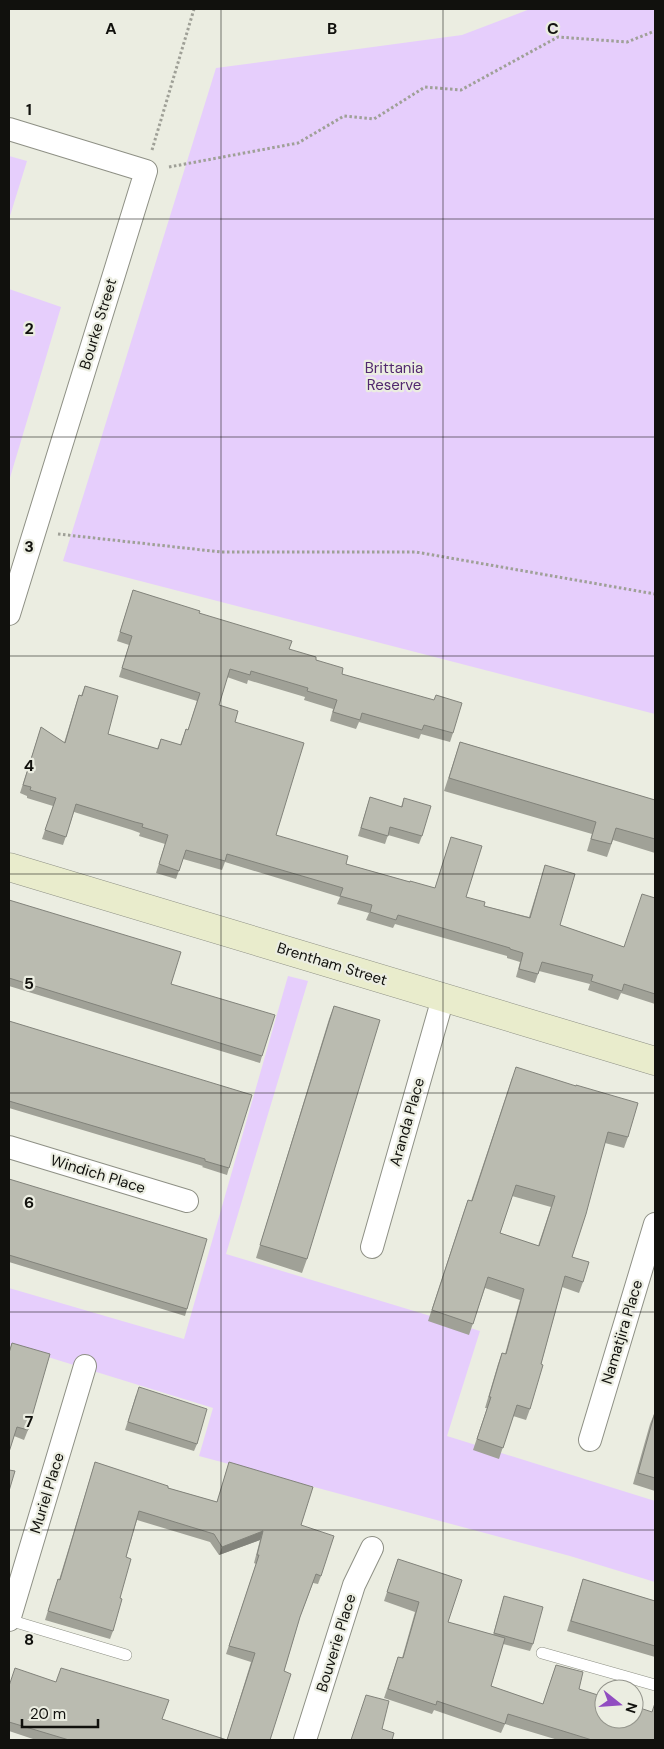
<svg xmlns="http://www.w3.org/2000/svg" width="664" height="1749" viewBox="0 0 664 1749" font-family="'DM Sans',sans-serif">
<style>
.green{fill:#e6cefc}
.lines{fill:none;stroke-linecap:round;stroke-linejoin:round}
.lane-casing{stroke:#8e9085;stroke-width:12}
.street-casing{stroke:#8e9085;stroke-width:24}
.secondary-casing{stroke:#8e9085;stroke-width:29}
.path{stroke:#9fa097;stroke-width:3;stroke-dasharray:2.5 2.5;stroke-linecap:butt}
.lane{stroke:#fff;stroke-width:11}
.street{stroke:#fff;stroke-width:22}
.secondary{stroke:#e9eccc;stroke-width:28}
.wall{fill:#a0a197;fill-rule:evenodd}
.shaded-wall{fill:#82837b}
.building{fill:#babbb0;stroke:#82837b;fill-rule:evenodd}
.grid{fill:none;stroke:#11110d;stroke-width:1;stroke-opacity:0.55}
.labels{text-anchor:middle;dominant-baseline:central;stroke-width:4.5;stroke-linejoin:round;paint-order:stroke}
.street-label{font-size:15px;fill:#11110d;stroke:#ebede1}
.park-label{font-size:15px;fill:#52296f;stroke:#ebede1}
.grid-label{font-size:16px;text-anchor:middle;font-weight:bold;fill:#11110d;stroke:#ebede1;stroke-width:4.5;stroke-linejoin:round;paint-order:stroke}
</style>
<rect width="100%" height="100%" fill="#ebede1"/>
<path class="green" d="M530,9H655V714L63,561L216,68L462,35Z
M9,156L27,161L9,219Z
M9,289L61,307L9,481Z
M288,976L308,981L226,1254L480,1331L447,1436L655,1501V1582L570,1556L199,1456L213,1408L9,1345V1288L184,1339Z"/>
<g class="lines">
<defs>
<path id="lane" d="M9,1620L126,1655
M542,1653L655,1685"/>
<path id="street" d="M9,129L146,171L9,614
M9,1147L187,1201
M372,1247L443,998
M590,1440L655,1224
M9,1620L85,1366
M305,1740L354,1585L372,1548"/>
<path id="secondary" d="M9,867L655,1061"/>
</defs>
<use href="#lane" class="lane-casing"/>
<use href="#street" class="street-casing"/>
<use href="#secondary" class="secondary-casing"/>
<path class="path" d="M152,150L194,9
M169,167L298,143L344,116L374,119L425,87L461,90L558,37L627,42L655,31
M58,534L221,552H416L655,594"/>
<use href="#lane" class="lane"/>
<use href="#street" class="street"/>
<use href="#secondary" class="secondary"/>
</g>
<path class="wall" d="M133,590L199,613L316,660L453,733L450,742L421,734L419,739L359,722L356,729L330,721L333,709L304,700L305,697L248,680L247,684L227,677L219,705L235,722L276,835L346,864L410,882L435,888L451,837L466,897L484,906L529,917L545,865L560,925L624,947L655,898V1004L621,993L618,1000L588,990L590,984L539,971L535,983L516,977L520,962L507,958V956L395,924L393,928L366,920L369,913L337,904L340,897L225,862L222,870L183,859L176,879L156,873L165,844L139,836L140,833L132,830L74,812L63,845L42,839L53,806L27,798V796L20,793L41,727L64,743L76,704L79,695L81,696L85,686L108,734L157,749L161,739L180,745L186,729L188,730L197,701L119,677L129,645L117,641Z
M460,742L655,800V853L613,840L607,857L587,851L592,834L444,791Z
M370,797L401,807L404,798L422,836L419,844L388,835L385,844L358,836Z
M9,900L171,984L262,1056L260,1063L9,986Z
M334,1006L307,1259L302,1273L256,1258L329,1019Z
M9,1021L229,1168L227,1175L202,1167L203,1166L9,1108Z
M512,1078L628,1137L624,1148L605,1143L572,1257L583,1282L579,1293L562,1287L541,1364L530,1409L526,1420L513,1416L499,1459L473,1450L487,1408H485L498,1364L502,1353L505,1354L520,1300L485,1288L469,1335L428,1321L464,1211L468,1200L471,1201ZM512,1196L551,1207L538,1246L500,1233Z
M9,1179L187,1309L185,1316L9,1262Z
M12,1343L28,1430L24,1440L14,1436L9,1452V1351Z
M136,1395L197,1444L194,1451L125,1430Z
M655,1412V1491L633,1484L650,1424Z
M95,1462L168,1488L217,1502L229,1462L301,1525L321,1576L318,1584L313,1583L300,1617L284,1671L270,1740H36L9,1731V1686L162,1719L227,1740L251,1662L226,1654L256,1564L254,1563L260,1540L219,1555L210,1542L137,1520L126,1557L120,1598L113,1631L110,1639L45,1620L55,1588L58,1579L59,1580Z
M398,1559L448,1622L493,1635L504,1596L533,1644L530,1651L503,1644L491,1686L543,1704L556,1665L579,1689L655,1740H558L505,1724L501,1733L434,1710L432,1714L384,1698L398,1657L402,1658L415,1612L384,1601Z
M583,1579L655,1601V1657L567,1631Z"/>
<path class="shaded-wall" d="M263,1531L260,1540L219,1555L222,1547Z"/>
<path class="building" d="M133,590L200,611L199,613L292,641L289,649L316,657V660L343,668L342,674L434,700L436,695L462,703L453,733L424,725L422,730L362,713L360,720L333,712L337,700L307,691L308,688L251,671L250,675L230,669L219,705L238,711L235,722L304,743L276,835L348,856L346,864L410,882V881L435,888L451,837L482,846L466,897L485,902L484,906L530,918L545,865L575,874L560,925L624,947L642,894L655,898V994L624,984L622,991L591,981L593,975L542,962L538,974L519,969L523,953L510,949V948L398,915L396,920L370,912L372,905L340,896L343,888L227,854L225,861L186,850L179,871L159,864L168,835L142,827L143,824L135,822L76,804L66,837L45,830L56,798L30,790L31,787L23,785L41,727L65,743L79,695L82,696L85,686L118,696L108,734L158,749L161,739L181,745L186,729L188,730L200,693L122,668L132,636L120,632Z
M460,742L655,800V839L616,828L611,844L591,839L596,822L449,778Z
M370,797L402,807L404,798L431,806L422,836L390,827L388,836L361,828Z
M9,900L181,952L171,984L275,1015L262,1056L9,978Z
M334,1006L380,1020L307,1259L260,1245Z
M9,1021L252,1095L229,1168L205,1161V1159L9,1101Z
M516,1067L576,1086V1085L638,1103L628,1137L608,1132L586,1214L572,1257L589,1262L583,1282L565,1276L541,1364L543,1365L530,1409L517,1405L503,1448L477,1439L491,1397H489L502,1353L506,1354L524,1289L488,1277L473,1324L432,1310L468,1200L472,1201ZM516,1185L555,1196L539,1246L500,1233Z
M9,1179L207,1239L187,1309L9,1255Z
M12,1343L50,1354L28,1430L17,1427L9,1452V1353Z
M139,1387L207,1409L197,1444L128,1422Z
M655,1412V1478L638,1473Z
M95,1462L168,1486V1488L217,1502L229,1462L313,1487L301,1525L334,1536L321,1576L316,1574L300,1617L284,1671L291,1674L270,1740H69L9,1722V1686L15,1668L56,1682L61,1668L169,1700L162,1719L227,1740L255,1653L229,1646L259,1555H257L263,1531L222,1547L214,1534L139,1511L126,1557L131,1559L120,1598L122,1599L113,1631L48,1611L58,1579L60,1580Z
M9,1470L15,1471L9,1491Z
M398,1559L462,1580L448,1622L505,1638L491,1686L543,1704L556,1665L583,1672L579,1689L604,1697V1719H634V1706L652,1712L655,1703V1740H592L508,1714L505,1724L437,1701L436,1705L388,1689L398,1657L403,1658L419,1602L387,1592Z
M583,1579L655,1601V1646L571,1621Z
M504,1596L543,1607L533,1644L494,1633Z
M366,1695L389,1701L382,1729L394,1733L392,1740H351Z"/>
<path class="grid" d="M221,9V1740M443,9V1740M9,219H655M9,437H655M9,656H655M9,874H655M9,1093H655M9,1312H655M9,1530H655"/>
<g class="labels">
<g class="street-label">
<text transform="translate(98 324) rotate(-73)">Bourke Street</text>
<text transform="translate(332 964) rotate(17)">Brentham Street</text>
<text transform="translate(407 1122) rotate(-74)">Aranda Place</text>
<text transform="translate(98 1174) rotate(17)">Windich Place</text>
<text transform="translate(622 1332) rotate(-73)">Namatjira Place</text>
<text transform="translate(47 1493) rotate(-73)">Muriel Place</text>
<text transform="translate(336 1643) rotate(-73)">Bouverie Place</text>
</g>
<g class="park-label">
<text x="394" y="368">Brittania<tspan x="394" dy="17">Reserve</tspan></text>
</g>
</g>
<g class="grid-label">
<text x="111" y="34">A</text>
<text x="332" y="34">B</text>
<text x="553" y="34">C</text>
<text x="29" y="115">1</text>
<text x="29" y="334">2</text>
<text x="29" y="552">3</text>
<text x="29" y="771">4</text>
<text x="29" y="989">5</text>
<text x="29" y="1208">6</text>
<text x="29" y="1427">7</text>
<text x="29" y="1645">8</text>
</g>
<rect width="664" height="1749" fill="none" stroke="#11110d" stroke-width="20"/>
<g transform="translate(619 1704) rotate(107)"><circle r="24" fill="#ebede1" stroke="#94958c"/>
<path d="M0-4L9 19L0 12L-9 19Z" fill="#914dc1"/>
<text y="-8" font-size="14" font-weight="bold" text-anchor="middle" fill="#11110d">N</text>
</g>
<path d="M22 1719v8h76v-8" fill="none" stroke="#11110d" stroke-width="2.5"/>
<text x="30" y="1719" font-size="15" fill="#11110d" stroke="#ebede1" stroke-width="4" paint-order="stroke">20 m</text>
</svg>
